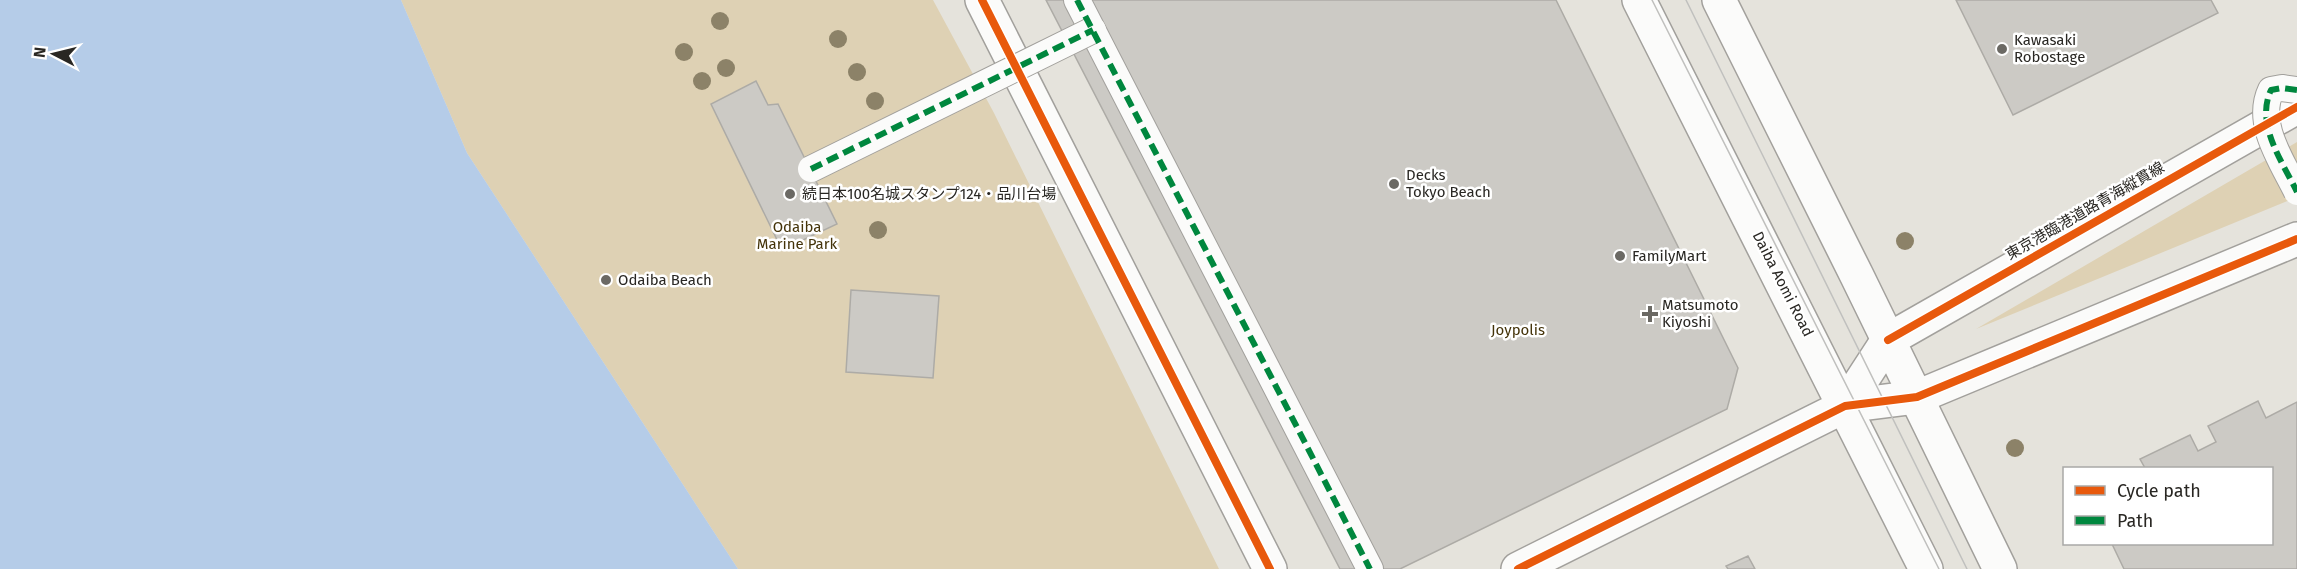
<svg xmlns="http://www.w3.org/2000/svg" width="2297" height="569" viewBox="0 0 2297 569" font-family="'Fira Sans','Noto Sans JP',sans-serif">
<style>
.green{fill:#ded1b4}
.water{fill:#b5cce8}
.building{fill:#cccac5;stroke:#adaba6;stroke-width:1.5}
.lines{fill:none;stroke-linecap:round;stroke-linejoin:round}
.pedestrian-casing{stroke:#a2a09c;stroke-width:28}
.tertiary-casing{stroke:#a2a09c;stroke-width:36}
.secondary-casing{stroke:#a2a09c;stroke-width:36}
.pedestrian{stroke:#fbfbfa;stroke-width:26}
.tertiary{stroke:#fbfbfa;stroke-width:33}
.secondary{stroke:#fbfbfa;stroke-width:33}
.tram{stroke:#c0c0be;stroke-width:1.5}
.pedestrian-bridge-casing{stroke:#a2a09c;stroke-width:28;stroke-linecap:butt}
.pedestrian-bridge{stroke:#fbfbfa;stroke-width:26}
.quiet{stroke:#00873e;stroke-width:6;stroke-dasharray:12 6;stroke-linecap:butt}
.cycleway-casing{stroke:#fff;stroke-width:11}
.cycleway{stroke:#e8590c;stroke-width:8}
.tree{fill:#8c8268}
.poi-dot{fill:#6b6964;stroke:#fff;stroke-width:2}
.labels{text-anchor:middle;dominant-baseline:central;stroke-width:5;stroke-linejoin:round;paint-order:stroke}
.poi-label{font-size:15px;fill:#292723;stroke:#fff;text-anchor:start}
.street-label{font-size:15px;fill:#292723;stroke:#fff}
.park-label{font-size:15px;fill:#443309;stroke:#fff}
</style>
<rect width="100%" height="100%" fill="#e5e3dc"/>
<path class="green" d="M401,0H933L994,113L1219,569H738L467,153Z
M2297,142V197L1976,329Z"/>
<path class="water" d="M0,0H401L467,153L738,569H0Z"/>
<path class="building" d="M1046,0H1556L1738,368L1727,409L1400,569H1340Z
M1956,0H2211L2218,13L2013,115Z
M756,81L768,105L778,104L837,224L782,250L711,104Z
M851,290L939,296L933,378L846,372Z
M2258,401L2266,418L2297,402V569H2124L2112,544H2272V468H2145L2140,459L2190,435L2198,451L2216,442L2208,426Z
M1748,556L1755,569H1728L1726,566Z"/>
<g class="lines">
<defs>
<path id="pedestrian" d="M1077,0L1370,569"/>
<path id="tertiary" d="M982,0L1270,569
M1845,406L1888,340L2297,107
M1518,569L1845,406L1917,397L2297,239"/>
<path id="secondary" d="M1639,0L1926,569
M1719,0L1857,276L2000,569"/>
</defs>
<use href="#pedestrian" class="pedestrian-casing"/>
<use href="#tertiary" class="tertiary-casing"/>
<use href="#secondary" class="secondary-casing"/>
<use href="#pedestrian" class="pedestrian"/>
<use href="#tertiary" class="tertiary"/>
<use href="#secondary" class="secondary"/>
<path class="tram" d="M1652,0L1939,569
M1686,0L1967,569"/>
<defs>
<path id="pedestrian-bridge" d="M2297,90L2282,88L2271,90C2255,124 2282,161 2297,192
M811,169L1093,30"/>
</defs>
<use href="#pedestrian-bridge" class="pedestrian-bridge-casing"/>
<use href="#pedestrian-bridge" class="pedestrian-bridge"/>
<path class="quiet" d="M1077,0L1370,569
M2297,90L2282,88L2271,90C2255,124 2282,161 2297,192
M811,169L1093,30"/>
<defs>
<path id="cycleway" d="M982,0L1270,569
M1888,340L2297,107
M1518,569L1845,406L1917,397L2297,239"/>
</defs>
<use href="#cycleway" class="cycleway-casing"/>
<use href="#cycleway" class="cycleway"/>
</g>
<g class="tree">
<circle cx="720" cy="21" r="9"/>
<circle cx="838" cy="39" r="9"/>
<circle cx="684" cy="52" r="9"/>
<circle cx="726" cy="68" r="9"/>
<circle cx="857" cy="72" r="9"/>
<circle cx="702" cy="81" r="9"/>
<circle cx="875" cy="101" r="9"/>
<circle cx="878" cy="230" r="9"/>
<circle cx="1905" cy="241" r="9"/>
<circle cx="2015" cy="448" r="9"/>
</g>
<g class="poi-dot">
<circle cx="2002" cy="49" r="6"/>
<circle cx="1394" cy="184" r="6"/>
<circle cx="790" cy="194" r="6"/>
<circle cx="1620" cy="256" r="6"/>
<circle cx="606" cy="280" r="6"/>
<path d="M1647 305h6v6h6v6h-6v6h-6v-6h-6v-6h6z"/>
</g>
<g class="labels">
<g class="poi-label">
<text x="2014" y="40">Kawasaki<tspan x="2014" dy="17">Robostage</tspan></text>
<text x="1406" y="175">Decks<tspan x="1406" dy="17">Tokyo Beach</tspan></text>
<text x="802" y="194">続日本100名城スタンプ124・品川台場</text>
<text x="1632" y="256">FamilyMart</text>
<text x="618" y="280">Odaiba Beach</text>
<text x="1662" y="305">Matsumoto<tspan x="1662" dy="17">Kiyoshi</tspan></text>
</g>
<g class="street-label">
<text transform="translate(2085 211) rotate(-30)">東京港臨港道路青海縦貫線</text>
<text transform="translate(1783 284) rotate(63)">Daiba Aomi Road</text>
</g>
<g class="park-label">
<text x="797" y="227">Odaiba<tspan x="797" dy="17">Marine Park</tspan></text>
<text x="1518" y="330">Joypolis</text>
</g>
</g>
<rect x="2063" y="467" width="210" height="78" fill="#ffffff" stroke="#a9a9a7" stroke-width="1.5"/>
<rect x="2075" y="486" width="30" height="9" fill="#e8590c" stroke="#a9a9a7" stroke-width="1.5"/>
<text x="2117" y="497" font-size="18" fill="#292723">Cycle path</text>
<rect x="2075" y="516" width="30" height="9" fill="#00873e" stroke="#a9a9a7" stroke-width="1.5"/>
<text x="2117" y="527" font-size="18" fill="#292723">Path</text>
<g transform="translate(54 54) rotate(277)" stroke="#ffffff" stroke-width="4.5" paint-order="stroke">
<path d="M0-4.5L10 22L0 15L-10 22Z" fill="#292723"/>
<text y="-9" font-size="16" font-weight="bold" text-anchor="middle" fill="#292723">N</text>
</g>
</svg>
